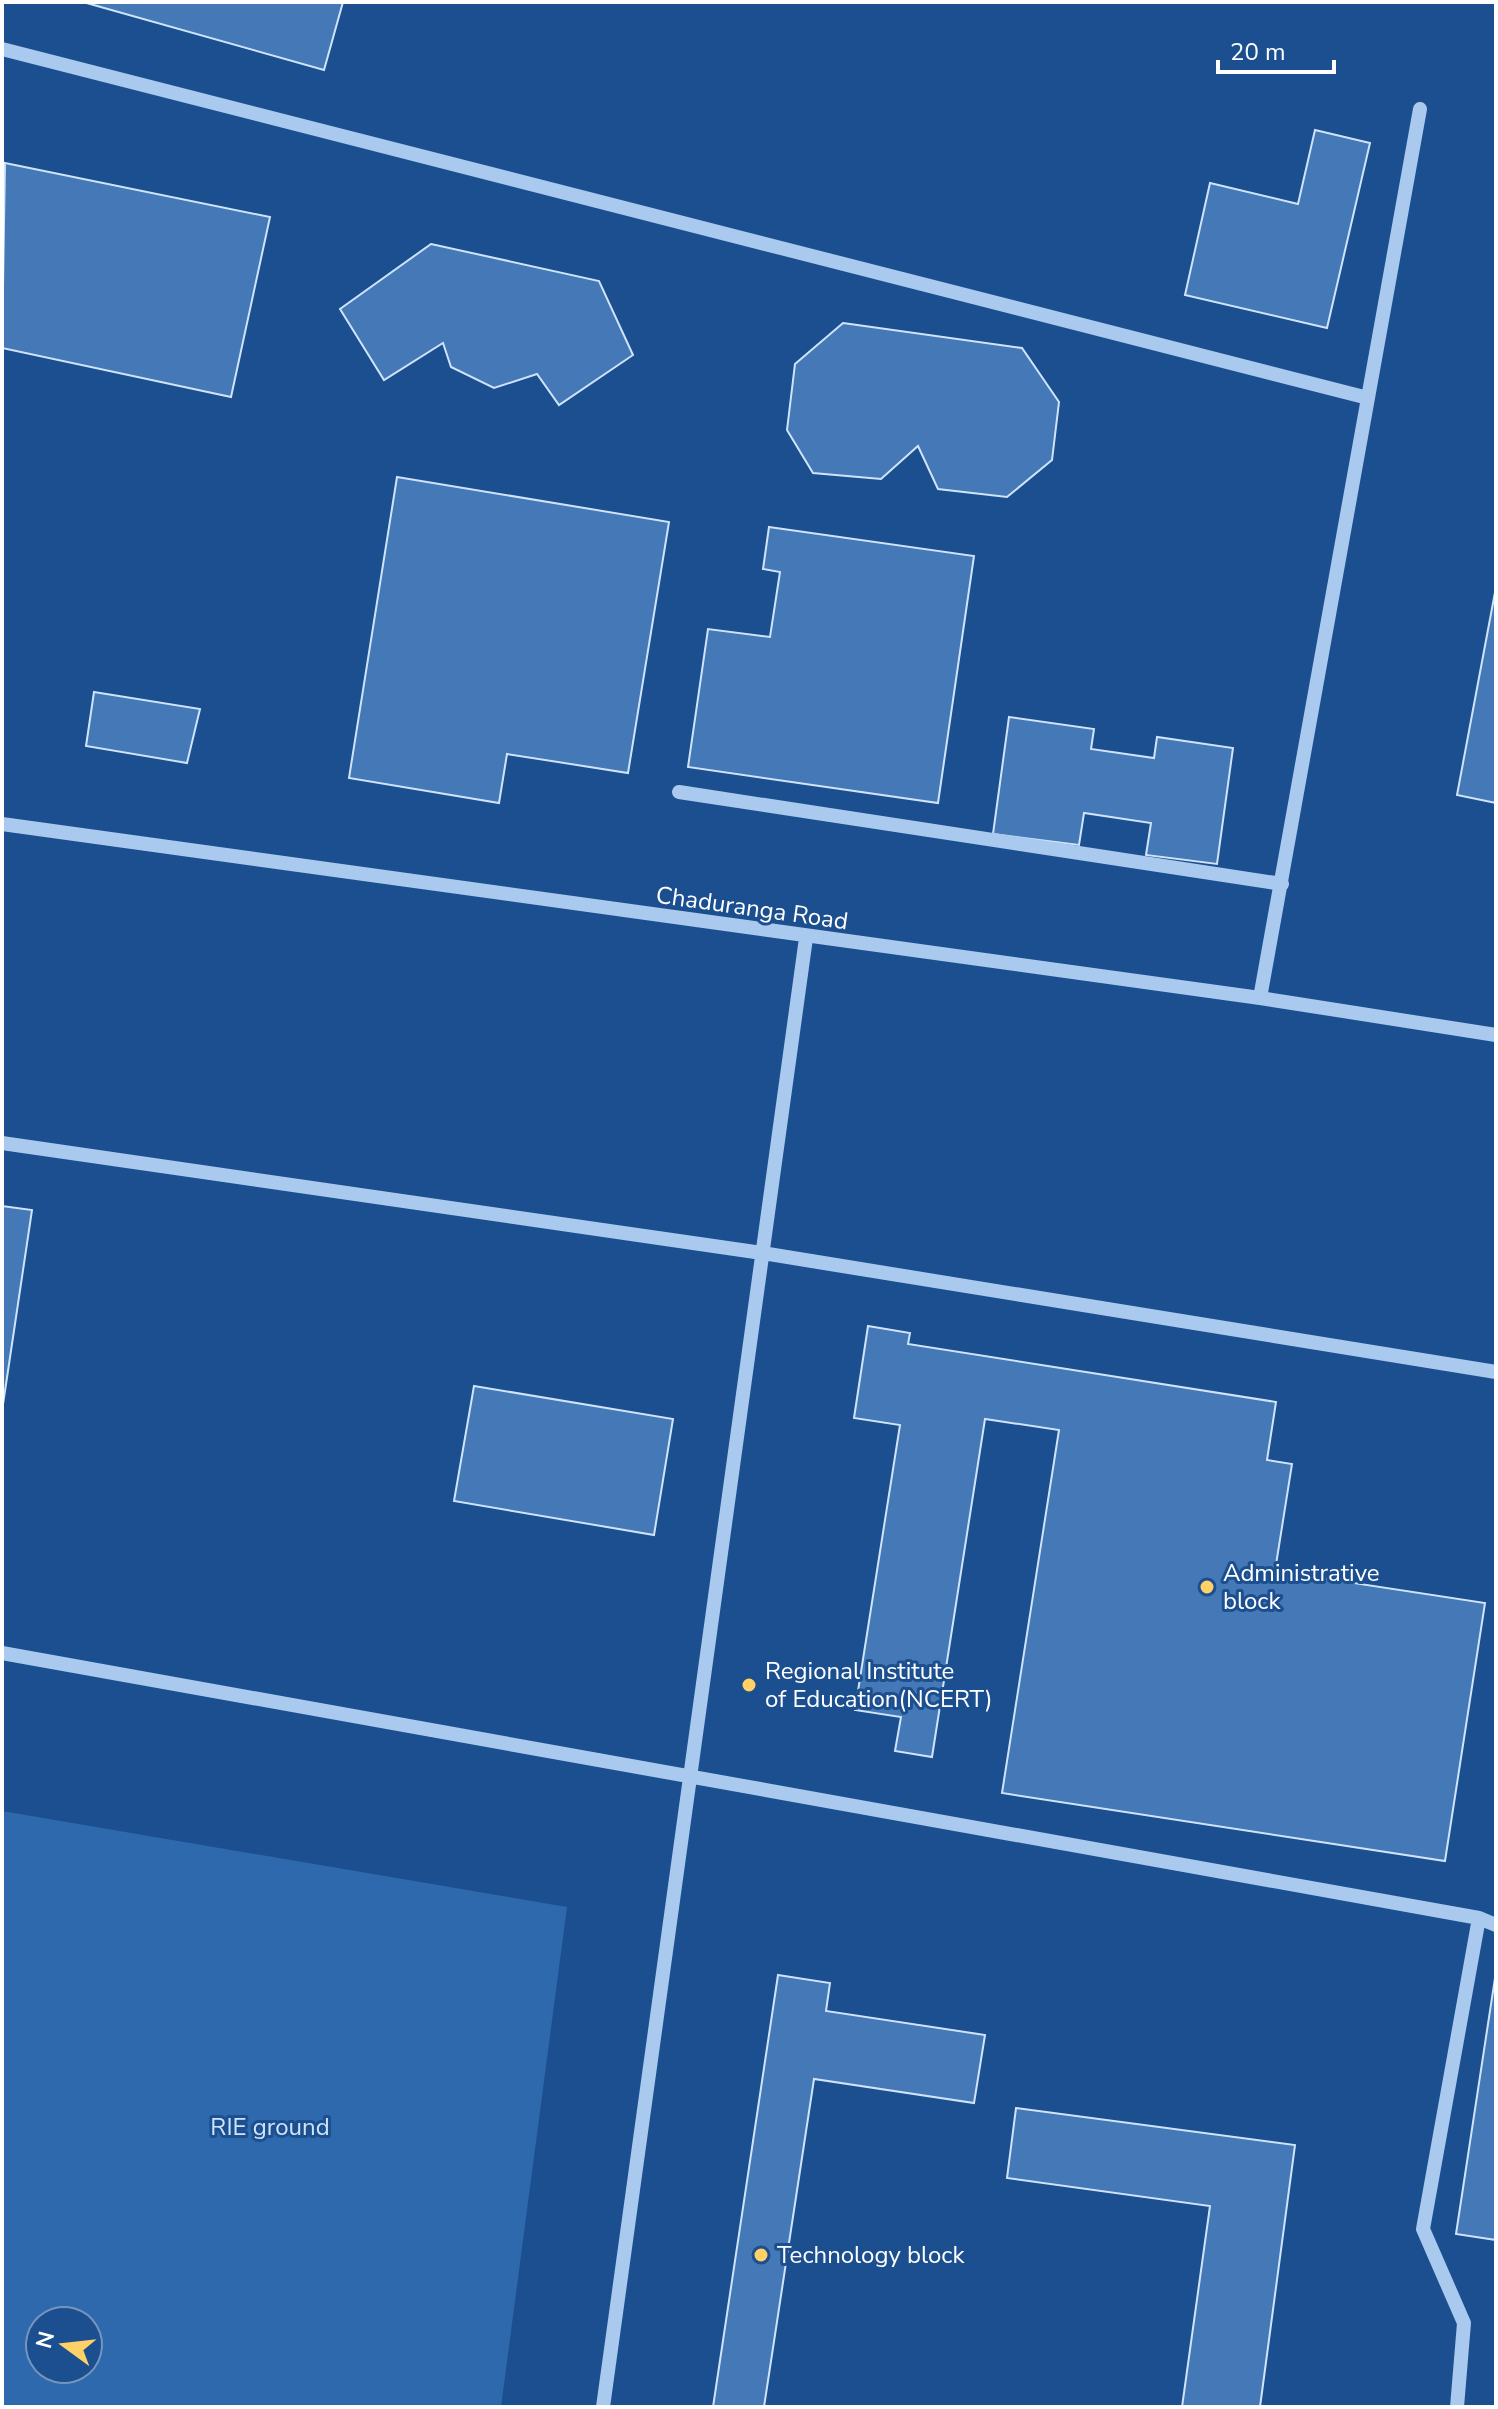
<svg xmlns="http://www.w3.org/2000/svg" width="1498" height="2409" viewBox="0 0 1498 2409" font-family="'Nunito Sans',sans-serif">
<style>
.green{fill:#2e69ad;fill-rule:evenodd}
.building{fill:#4478b7;stroke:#cfe3fa;stroke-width:2}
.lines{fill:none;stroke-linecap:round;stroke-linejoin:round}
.minor{stroke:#a9c9ee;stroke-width:14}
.poi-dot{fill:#ffd166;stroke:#1b4f8f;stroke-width:3}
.labels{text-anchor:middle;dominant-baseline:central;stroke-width:6;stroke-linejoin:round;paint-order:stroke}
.street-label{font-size:24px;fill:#fff;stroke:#1b4f8f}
.poi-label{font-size:24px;fill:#fff;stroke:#1b4f8f;text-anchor:start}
.park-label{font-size:24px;fill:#cfe3fa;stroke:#1b4f8f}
</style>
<rect width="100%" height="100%" fill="#1b4f8f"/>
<path class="green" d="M2,1811L567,1907L501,2407H2ZM40,2321H88V2369H40Z"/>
<path class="building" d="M83,2H343L324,70Z
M1315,130L1370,143L1327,328L1185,295L1210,183L1298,204Z
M5,163L270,217L231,397L2,348Z
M431,244L599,281L633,355L559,405L537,374L494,388L451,367L443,343L384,380L340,309Z
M843,323L1022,348L1059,402L1052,460L1007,497L938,489L918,446L881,479L813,473L787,430L795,364Z
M397,477L669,522L628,773L507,754L499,803L349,778Z
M769,527L974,556L938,803L688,767L708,629L770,637L780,572L763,569Z
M1496,587V803L1457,795Z
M94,692L200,709L187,763L86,746Z
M1009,717L1094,729L1091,749L1154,758L1157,737L1233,748L1217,864L1146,855L1151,823L1084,813L1079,845L993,834Z
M2,1206L32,1210L2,1411Z
M868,1326L910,1333L908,1344L1276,1402L1267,1460L1292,1464L1275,1571L1485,1603L1445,1861L1002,1793L1059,1430L985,1419L932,1757L895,1751L901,1717L855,1710L900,1425L854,1418Z
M474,1386L673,1419L654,1535L454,1501Z
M778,1975L830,1983L826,2011L985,2035L974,2103L814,2079L764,2407H713Z
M1495,1978L1496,1979V2240L1456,2234Z
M1016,2108L1295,2145L1260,2407H1182L1210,2206L1007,2178Z"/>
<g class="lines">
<path class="minor" d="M2,49L1368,398
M679,792L1282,884
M2,824L1260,998L1496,1035
M1260,998L1420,109
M2,1143L762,1253L1496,1372
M2,1653L1479,1918L1496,1925
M603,2407L806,938
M1457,2407L1464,2323L1423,2229L1479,1918"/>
</g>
<g class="poi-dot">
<circle cx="1207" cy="1587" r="8"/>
<circle cx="749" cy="1685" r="8"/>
<circle cx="761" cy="2255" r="8"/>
</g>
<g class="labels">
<g class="street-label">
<text transform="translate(752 908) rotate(8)">Chaduranga Road</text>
</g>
<g class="poi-label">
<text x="1223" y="1573">Administrative<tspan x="1223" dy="28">block</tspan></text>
<text x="765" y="1671">Regional Institute<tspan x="765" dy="28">of Education(NCERT)</tspan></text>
<text x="777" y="2255">Technology block</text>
</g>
<g class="park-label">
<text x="270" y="2127">RIE ground</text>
</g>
</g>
<rect width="1498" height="2409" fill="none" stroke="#ffffff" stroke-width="8"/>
<g transform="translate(64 2345) rotate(285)"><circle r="38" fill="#1b4f8f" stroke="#7695bc" stroke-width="2"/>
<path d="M0-6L14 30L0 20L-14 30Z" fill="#ffd166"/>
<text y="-12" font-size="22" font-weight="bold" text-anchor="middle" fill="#ffffff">N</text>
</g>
<path d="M1218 60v12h116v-12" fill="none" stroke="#ffffff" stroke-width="4"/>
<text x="1230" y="60" font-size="24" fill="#ffffff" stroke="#1b4f8f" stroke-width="6" paint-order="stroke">20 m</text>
</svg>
